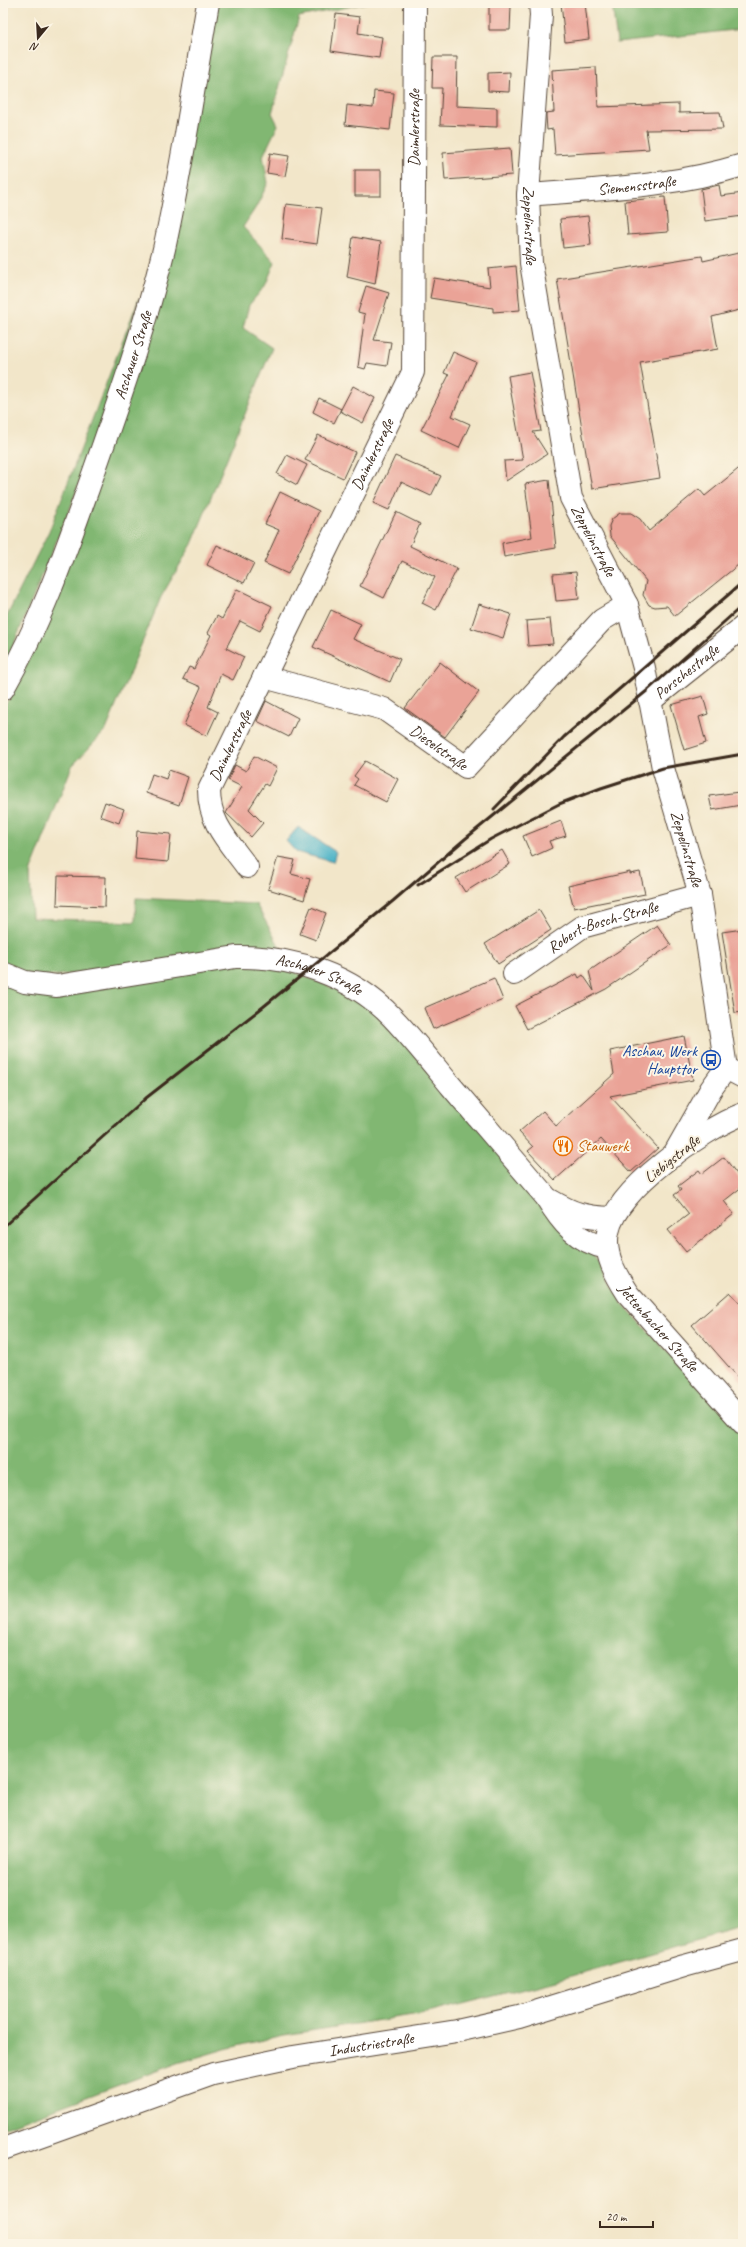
<svg xmlns="http://www.w3.org/2000/svg" width="746" height="2247" viewBox="0 0 746 2247" font-family="Caveat,sans-serif">
<style>
.forest{fill:#81b772;stroke:#5e7048}
.water{fill:#47b1c6;stroke:#416e72}
.building{fill:#eaa397}
.lines{fill:none;stroke-linecap:round;stroke-linejoin:round}
.minor-casing{stroke:#564638;stroke-width:24}
.minor{stroke:#fff;stroke-width:22}
.rail{stroke:#3b2a1e;stroke-width:3}
.labels{text-anchor:middle;dominant-baseline:central;stroke-width:4;stroke-linejoin:round;paint-order:stroke}
.street-label{font-size:16px;fill:#3b2a1e;stroke:#fcf5e5}
.transit-label{font-size:16px;fill:#164399;stroke:#fcf5e5;text-anchor:end}
.food-label{font-size:16px;fill:#c56008;stroke:#fcf5e5;text-anchor:start}
</style>
<rect width="100%" height="100%" fill="#fcf5e5"/>
<filter id="ink" filterUnits="userSpaceOnUse"><feTurbulence type="fractalNoise" baseFrequency=".025" numOctaves="2"/><feDisplacementMap in="SourceGraphic" scale="8" xChannelSelector="R" yChannelSelector="G"/><feConvolveMatrix kernelMatrix="1 2 1 2 8 2 1 2 1" color-interpolation-filters="sRGB"/></filter>
<filter id="wash" filterUnits="userSpaceOnUse"><feTurbulence type="fractalNoise" baseFrequency=".012" numOctaves="4" result="noise"/><feDisplacementMap in="SourceGraphic" scale="16" xChannelSelector="R" yChannelSelector="G"/><feGaussianBlur stdDeviation="0.9" result="paint"/><feColorMatrix in="noise" values="0 0 0 0 0 0 0 0 0 0 0 0 0 0 0 0 0 1.4 0 .05"/><feComposite in="paint" operator="in"/></filter>
<g filter="url(#wash)">
<rect width="100%" height="100%" fill="#f2e6c9"/>
<path class="forest" d="M217,3H367L299,17L272,113L278,125L263,156L268,183L256,207L243,227L275,262L265,286L249,305L243,328L272,348L192,544L161,597L106,730L72,766L30,873L32,918L135,922L136,898L256,904L282,951L118,970L35,977L3,965V709L22,675L88,513Z
M612,3H743V29L617,43Z
M139,298L112,390L71,506L3,670V624L50,529Z
M237,962L278,965L369,1003L572,1235L602,1263L622,1303L743,1434V1927L571,1976L432,2012L284,2035L225,2049L178,2063L3,2128V983Z"/>
<path class="water" d="M298,827L336,852L333,862L296,852L286,841Z"/>
<g id="blocks">
<path class="building" d="M561,3H585L589,39L565,42Z
M489,6H511L510,30H489Z
M336,14L360,17L358,33L382,37L379,58L331,51Z
M433,57H457L456,106L497,108V127L440,125L442,88H432Z
M596,67L598,107L679,104V113L720,112L723,129L646,130L649,149L555,155L553,129L547,130L546,116V113L554,112L552,70Z
M510,72L509,92L488,91V73Z
M374,91L394,93L390,130L345,125L347,105L373,108Z
M510,148L512,175L445,180L443,153Z
M270,153L289,156L285,176L267,173Z
M355,170H381V196H355Z
M719,185L721,196L743,193V216L705,221L701,189Z
M665,197L668,232L628,235L625,201Z
M286,204L322,208L317,244L282,239Z
M588,216L591,245L563,248L560,219Z
M353,237L381,242L375,284L347,277Z
M743,252V309L712,317L718,349L640,362L660,478L592,489L557,279L702,256L703,261Z
M516,266L520,310L493,312V308L430,298L434,278L490,287L488,269Z
M366,286L389,293L374,340L391,342L387,366L367,363L365,369L358,367L365,314L358,312Z
M453,352L476,362L452,416L470,424L459,448L421,430L449,375L444,373Z
M530,372L541,431L533,432L547,454L506,481L504,461L523,460L508,376Z
M353,386L375,398L363,423L340,411Z
M319,398L341,409L334,423L313,412Z
M318,435L355,452L343,478L305,460Z
M287,455L307,465L297,485L277,474Z
M395,456L441,476L431,496L401,482L389,510L373,503Z
M743,465V561L675,616L667,606L655,607L649,605L643,595L646,581L610,536L609,526L612,519L620,513H631L640,519L649,531L699,489L705,496Z
M549,480L556,548L504,557L502,543L532,537L525,484Z
M280,492L319,511L288,574L264,563L279,530L265,524Z
M396,512L420,524L410,546L457,569L436,610L422,603L435,577L402,561L384,598L360,586Z
M217,545L254,563L244,583L207,565Z
M576,572L579,599L556,601L553,574Z
M237,589L272,606L260,631L240,621L226,648L244,657L233,680L221,674L208,707L218,712L207,736L184,725L201,687L183,679L189,667L194,669L211,635L208,633L217,616L222,619Z
M479,604L511,614L503,638L471,628Z
M331,610L361,624L353,639L400,659L390,682L313,647Z
M550,619L553,644L528,646L526,621Z
M440,662L479,692L445,737L405,708Z
M703,696L708,714L699,717L706,743L684,750L671,705Z
M266,701L298,718L289,737L257,721Z
M254,756L277,768L268,786L265,784L249,809L263,823L251,837L226,813L242,787L228,780L235,765L246,771Z
M365,761L398,779L386,802L354,785L358,779L354,776Z
M169,770L188,777L179,805L146,793L152,774L166,779Z
M739,792L741,805L712,810L709,796Z
M105,802L124,809L119,823L100,816Z
M561,821L566,836L549,841L552,848L532,857L523,836Z
M137,831L171,834L168,862L135,859Z
M502,850L510,864L465,892L456,878Z
M278,857L295,860L291,874L310,879L304,900L268,889Z
M630,872V874L640,872L645,894L574,908L568,886Z
M58,876L106,877L105,907L57,905Z
M311,907L326,913L316,940L300,934Z
M539,910L551,930L498,964L485,944Z
M657,925L671,945L606,989L527,1029L515,1006L577,974L579,978L583,975L594,991L589,971Z
M743,929V1012L735,1013L722,932Z
M494,978L503,1000L433,1029L424,1008Z
M684,1036L693,1080L610,1096L658,1148L631,1172L601,1139L555,1180L528,1151L533,1147L519,1132L543,1111L556,1126L614,1074L610,1051Z
M724,1157L743,1182V1186L724,1201L734,1214L686,1252L668,1230L689,1214L674,1195L681,1190L678,1186L699,1170L702,1174Z
M730,1292L743,1306V1383L692,1325Z"/>
</g>
</g>
<g filter="url(#ink)">
<use href="#blocks" fill-opacity="0" stroke="#564638" stroke-width="1"/>
<g class="lines">
<defs>
<g id="minor">
<path id="s1" d="M540,3L541,15L528,195L531,263L571,498L627,605L644,668L663,768L700,895L726,1068L711,1089L673,1156"/>
<path id="s2" d="M528,195C602,189 672,187 743,165"/>
<path id="s3" d="M264,677L384,709L466,767L602,620L627,605"/>
<path id="s4" d="M3,689C40,625 65,553 90,483C117,406 145,328 164,249C182,168 194,85 208,3"/>
<path id="s5" d="M650,701L743,627"/>
<path id="s6" d="M247,867C228,841 209,823 209,790L413,372L415,3"/>
<path id="s7" d="M3,973L25,982L57,986L236,957C292,956 352,975 392,1017C413,1039 432,1063 451,1086C483,1123 514,1160 546,1197C561,1222 577,1242 607,1248"/>
<path id="s8" d="M514,974L582,927L700,895"/>
<path d="M726,1068L743,1077"/>
<path id="s9" d="M743,1114C703,1129 616,1189 608,1232C603,1254 617,1277 628,1294L743,1423"/>
<path d="M550,1200C574,1214 584,1217 612,1218"/>
<path id="s10" d="M3,2149L213,2074L293,2057L457,2031L519,2017L684,1966L743,1950"/>
</g>
</defs>
<use href="#minor" class="minor-casing"/>
<use href="#minor" class="minor"/>
<path class="rail" d="M494,809L564,737L743,582
M418,885L491,839L559,804L601,788L663,768L743,754
M3,1227L146,1098L263,1007L393,901L465,839L648,690L743,605"/>
</g>
</g>
<defs>
<symbol id="bus-ring" viewBox="-11 -11 22 22"><circle r="9.5" fill="#fcf5e5" stroke="#1a4fb4" stroke-width="1.5"/><path d="M-5-6H5V4H4V6H2V4H-2V6H-4V4H-5ZM-3.5-4V0h7V-4ZM-3.5 1.2v1.5H-2V1.2ZM2 1.2v1.5H3.5V1.2Z" fill="#1a4fb4"/></symbol>
<symbol id="restaurant-ring" viewBox="-11 -11 22 22"><circle r="9.5" fill="#fcf5e5" stroke="#e8710a" stroke-width="1.5"/><path d="M-5-6h1v4h1v-4h1v4h1v-4h1v5L-1.5 .5V6h-2V.5L-5-1ZM5-6V6H3V1.5H1.5Q1.5-4 5-6Z" fill="#e8710a"/></symbol>
</defs>
<g fill-rule="evenodd">
<use href="#bus-ring" x="700" y="1049" width="22" height="22"/>
<use href="#restaurant-ring" x="552" y="1135" width="22" height="22"/>
</g>
<g class="labels">
<g class="street-label">
<text stroke="none"><textPath href="#s6" startOffset="797">Daimlerstraße</textPath></text>
<text stroke="none"><textPath href="#s2" startOffset="109">Siemensstraße</textPath></text>
<text stroke="none"><textPath href="#s1" startOffset="223">Zeppelinstraße</textPath></text>
<text stroke="none"><textPath href="#s4" startOffset="359">Aschauer Straße</textPath></text>
<text stroke="none"><textPath href="#s6" startOffset="461">Daimlerstraße</textPath></text>
<text stroke="none"><textPath href="#s1" startOffset="547">Zeppelinstraße</textPath></text>
<text stroke="none"><textPath href="#s5" startOffset="47">Porschestraße</textPath></text>
<text stroke="none"><textPath href="#s3" startOffset="191">Dieselstraße</textPath></text>
<text stroke="none"><textPath href="#s6" startOffset="137">Daimlerstraße</textPath></text>
<text stroke="none"><textPath href="#s1" startOffset="871">Zeppelinstraße</textPath></text>
<text stroke="none"><textPath href="#s8" startOffset="102">Robert-Bosch-Straße</textPath></text>
<text stroke="none"><textPath href="#s7" startOffset="323">Aschauer Straße</textPath></text>
<text transform="translate(672 1159) rotate(-39)">Liebigstraße</text>
<text stroke="none"><textPath href="#s9" startOffset="296">Jettenbacher Straße</textPath></text>
<text stroke="none"><textPath href="#s10" startOffset="384">Industriestraße</textPath></text>
</g>
<g class="transit-label">
<text x="697" y="1051">Aschau, Werk<tspan x="697" dy="18">Haupttor</tspan></text>
</g>
<g class="food-label">
<text x="577" y="1146">Stauwerk</text>
</g>
</g>
<rect width="746" height="2247" fill="none" stroke="#fcf5e5" stroke-width="16"/>
<g transform="translate(38 38) rotate(198)" stroke="#fcf5e5" stroke-width="3" paint-order="stroke">
<path d="M0-3L7 15L0 10L-7 15Z" fill="#3b2a1e"/>
<text y="-6" font-size="11" font-weight="bold" text-anchor="middle" fill="#3b2a1e">N</text>
</g>
<path d="M600 2221v6h53v-6" fill="none" stroke="#3b2a1e" stroke-width="2"/>
<text x="606" y="2221" font-size="12" fill="#3b2a1e" stroke="#fcf5e5" stroke-width="3" paint-order="stroke">20 m</text>
</svg>
